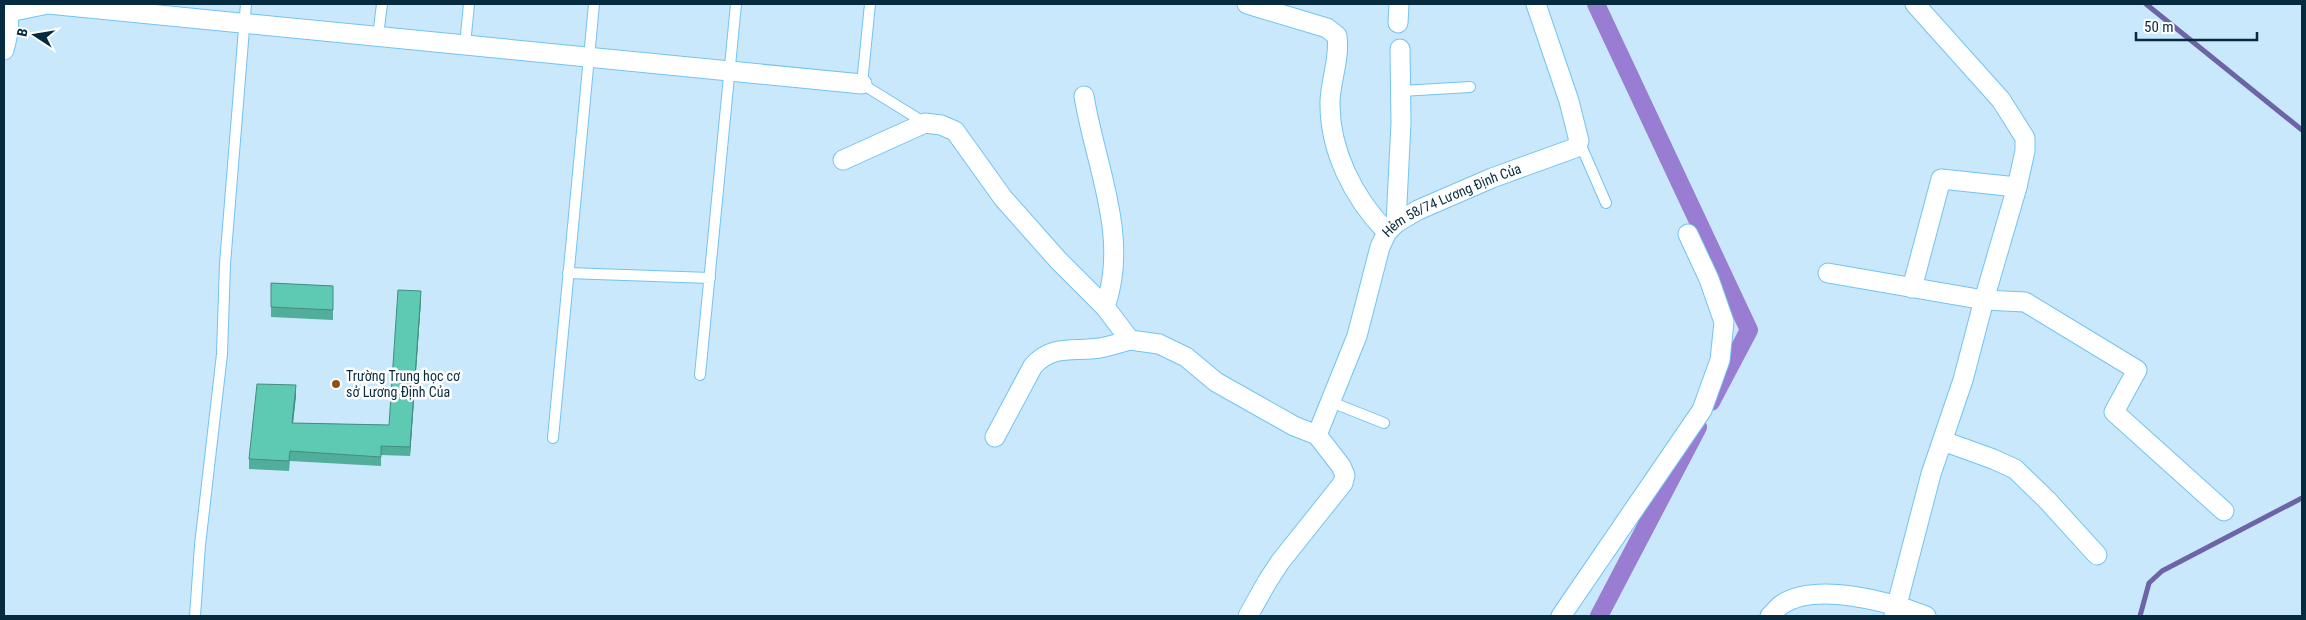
<svg xmlns="http://www.w3.org/2000/svg" width="2306" height="620" viewBox="0 0 2306 620" font-family="'Roboto Condensed',sans-serif">
<style>
.lines{fill:none;stroke-linecap:round;stroke-linejoin:round}
.stream{stroke:#6c64a6;stroke-width:5}
.canal{stroke:#987dd2;stroke-width:18}
.service-casing{stroke:#72c3f4;stroke-width:12}
.minor-casing{stroke:#72c3f4;stroke-width:21}
.service{stroke:#fff;stroke-width:10}
.minor{stroke:#fff;stroke-width:19}
.wall{fill:#51ae9a}
.shaded-wall{fill:#428d7d}
.building{fill:#5ecab3;stroke:#428d7d}
.poi-dot{fill:#905119;stroke:#fff;stroke-width:2}
.labels{text-anchor:middle;dominant-baseline:central;stroke-width:5;stroke-linejoin:round;paint-order:stroke}
.street-label{font-size:14px;fill:#072b3e;stroke:#fff}
.poi-label{font-size:14px;fill:#072b3e;stroke:#fff;text-anchor:start}
</style>
<rect width="100%" height="100%" fill="#c9e8fc"/>
<g class="lines">
<path class="stream" d="M2146,4L2302,130
M2140,616L2149,583L2162,571L2302,498"/>
<path class="canal" d="M1596,4L1749,330L1711,402
M1599,616L1698,427"/>
<defs>
<path id="service" d="M870,4L862,84L925,123
M378,36L382,4
M465,45L469,4
M1401,91L1470,87
M1579,141L1606,203
M568,273L710,278
M700,375L736,4
M1331,402L1384,423
M553,438L594,4
M195,616L200,545L222,354L225,264L246,4"/>
<g id="minor">
<path d="M4,4C12,18 8,35 4,50"/>
<path d="M1247,4L1327,28L1337,36C1340,59 1331,78 1330,101C1329,149 1353,198 1387,232"/>
<path d="M9,12L48,4L862,84"/>
<path d="M1398,23L1399,4"/>
<path d="M1084,96C1095,165 1130,237 1105,307"/>
<path d="M843,160L925,123L941,125L955,131L1003,198L1058,260L1105,307L1130,340L1159,344L1186,357L1216,382L1294,426L1317,435L1341,466L1345,475L1343,483L1280,562L1267,582L1248,616"/>
<path d="M1396,223L1401,123L1400,49"/>
<path d="M1828,273L1984,300L2025,302L2137,370L2114,412L2224,511"/>
<path d="M1912,288L1941,179L2017,187"/>
<path id="s1" d="M1317,435L1357,336L1380,247L1387,232L1396,223L1418,210L1492,178L1575,148L1579,141L1569,101L1536,4"/>
<path d="M995,437L1033,366C1053,344 1073,352 1100,348C1110,346 1120,343 1130,340"/>
<path d="M1943,441L1993,459L2015,469L2047,500L2097,555"/>
<path d="M1561,616L1702,410L1720,360L1724,322L1709,279L1688,234"/>
<path d="M1770,616C1774,613 1777,608 1781,605C1816,581 1890,602 1926,616"/>
<path d="M1894,616L1931,474L1963,380L1984,300L2017,187L2025,151V138L2001,100L1915,4"/>
</g>
</defs>
<use href="#service" class="service-casing"/>
<use href="#minor" class="minor-casing"/>
<use href="#service" class="service"/>
<use href="#minor" class="minor"/>
</g>
<path class="wall" d="M271,283L333,286V320L271,317Z
M421,300L410,456L381,455V466L290,461L289,471L249,469V459L296,395L293,423L389,425Z"/>
<path class="shaded-wall" d="M421,291V300L410,456V447Z
M296,385V395L292,432V423Z"/>
<path class="building" d="M271,283L333,286V310L271,307Z
M398,290L421,291L410,447L381,446V457L290,451L289,461L249,459L257,384L296,385L292,423L389,425Z"/>
<circle class="poi-dot" cx="336" cy="384" r="5"/>
<g class="labels">
<g class="street-label">
<text stroke="none"><textPath href="#s1" startOffset="288">Hẻm 58/74 Lương Định Của</textPath></text>
</g>
<g class="poi-label">
<text x="346" y="376">Trường Trung học cơ<tspan x="346" dy="16">sở Lương Định Của</tspan></text>
</g>
</g>
<rect width="2306" height="620" fill="none" stroke="#072b3e" stroke-width="10"/>
<g transform="translate(35 35) rotate(282)" stroke="#ffffff" stroke-width="4" paint-order="stroke">
<path d="M0-4L9 19L0 12L-9 19Z" fill="#072b3e"/>
<text y="-8" font-size="14" font-weight="bold" text-anchor="middle" fill="#072b3e">B</text>
</g>
<path d="M2136 32v8h121v-8" fill="none" stroke="#072b3e" stroke-width="2.5"/>
<text x="2144" y="32" font-size="15" fill="#072b3e" stroke="#ffffff" stroke-width="4" paint-order="stroke">50 m</text>
</svg>
